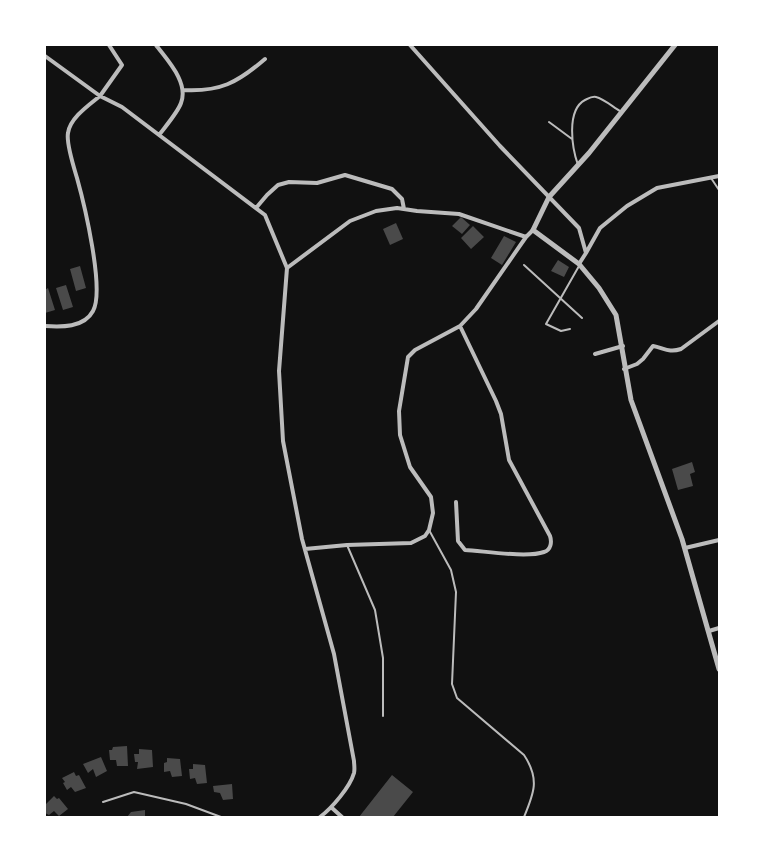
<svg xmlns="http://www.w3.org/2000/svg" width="764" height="862" viewBox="0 0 764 862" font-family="'Nunito Sans',sans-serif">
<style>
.building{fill:#4a4a4a}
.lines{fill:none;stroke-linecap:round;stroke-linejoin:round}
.service{stroke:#bcbcbc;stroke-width:2}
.minor{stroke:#bcbcbc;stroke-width:4}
.tertiary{stroke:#bcbcbc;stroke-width:5}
</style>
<rect width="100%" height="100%" fill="#111"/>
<path class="building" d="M461,217L470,225L462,234L452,226Z
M396,223L403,239L390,245L383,229Z
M473,226L484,237L471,249L461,238Z
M504,236L516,242L502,265L491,258Z
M558,260L569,267L564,277L551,271Z
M80,266L86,288L76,291L70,269Z
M66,285L73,307L63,310L56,288Z
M48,288L55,310L45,313V290Z
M692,462L695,472L690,474L693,486L678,490L672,469Z
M127,746L128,766H117L116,760H110L109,750H112L113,747Z
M139,749L152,750L153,767L137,769L138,762H135L134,754H139Z
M101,757L107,771L96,777L93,769L88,773L83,764Z
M167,758L180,759L182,776L172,777L170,771L164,772V763L167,762Z
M193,764L205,765L207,783L197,784L195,778L190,779L189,769H193Z
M74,772L76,776L79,775L86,788L75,792L71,787L67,790L63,783L65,782L62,778Z
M392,775L413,792L393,817H359Z
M232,784L233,799L223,800L220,793L214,792L213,786Z
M54,796L57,799L59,798L68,809L59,816L54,811L49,815L45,813V805Z
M145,810V817H127L131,812Z"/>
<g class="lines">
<path class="service" d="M549,122L572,139
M578,165C572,148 566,110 585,100C589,98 592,96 596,97C604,99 613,107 620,111
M711,178L719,190
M524,265L582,318
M570,329L561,331L546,324L579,266
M429,530L451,570L456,592L452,684L457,698L524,755C540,779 534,793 524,817
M347,545L375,610L383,658V716
M103,802L134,792L186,804L221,817"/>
<path class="minor" d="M156,45C167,60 189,82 181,103C178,112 165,127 159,135
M410,45L500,146L579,228L586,253L579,264
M45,56L100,96L122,65L109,45
M183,90C220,92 237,83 265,59
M256,208L267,195L278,185L289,182L317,183L345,175L392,189L402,199L404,209
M586,253L600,228L627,206L657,188L719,176
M287,268L350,221L376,211L397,208L417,211L459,214L526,237L533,230
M45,326C61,327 84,328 93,311C105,290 84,203 77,178C74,168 66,143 68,133C70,118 89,105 100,96L122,107L265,215L287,268L279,371L283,441L302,539L334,654L354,761C354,764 355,769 354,773C350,787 332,808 320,817
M595,354L623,346
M624,369L637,364L643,359L653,346C664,348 669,353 681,349L719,321
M456,502L458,541L465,550C484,551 527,558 544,552C551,550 552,542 550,536L509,460L501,414L496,401L460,326
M685,548L719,540
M305,549L347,545L411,543L425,536L429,530L433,513L431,497L410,467L400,435L399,411L408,357L415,350L460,326L476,309L526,237
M709,631L719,628
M332,808L342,817"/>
<path class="tertiary" d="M675,45L589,153L549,197L533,230L579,264L599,288L616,315L631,400L682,539L719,669"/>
</g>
<rect width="764" height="862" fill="none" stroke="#ffffff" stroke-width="92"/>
</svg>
